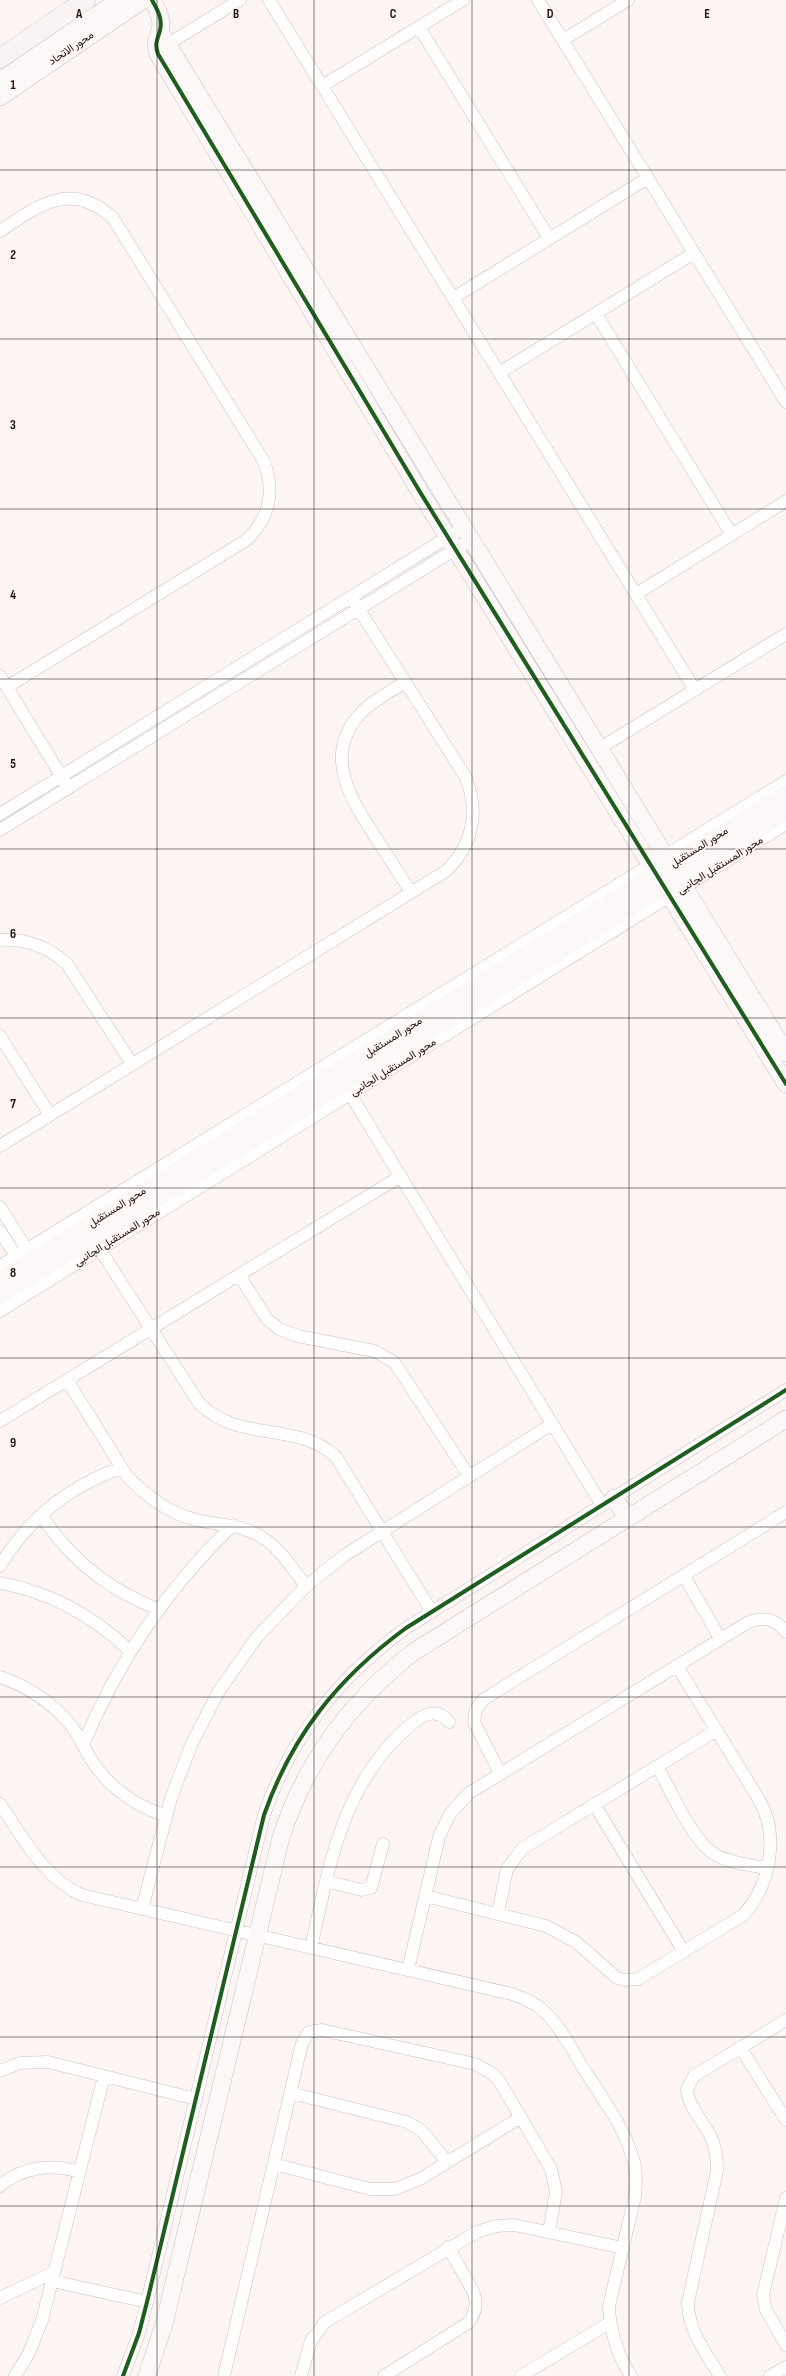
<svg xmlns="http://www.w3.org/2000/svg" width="786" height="2376" viewBox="0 0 786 2376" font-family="'Sofia Sans Condensed',Vazirmatn,sans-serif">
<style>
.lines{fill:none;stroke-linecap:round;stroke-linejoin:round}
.street-casing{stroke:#c9c2c1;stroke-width:13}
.secondary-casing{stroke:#c9c2c1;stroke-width:18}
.primary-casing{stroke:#d5d1d1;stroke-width:20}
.street{stroke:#fffefd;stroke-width:12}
.secondary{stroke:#fcf8f8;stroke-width:17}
.primary{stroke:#f9f3f3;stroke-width:19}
.cycleway-casing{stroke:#fff2f1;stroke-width:6}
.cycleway{stroke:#1b5e20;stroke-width:4}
.grid{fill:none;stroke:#1c1514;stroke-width:1;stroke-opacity:0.55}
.labels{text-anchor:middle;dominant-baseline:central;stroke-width:3;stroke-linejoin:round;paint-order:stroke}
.street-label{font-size:11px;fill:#1c1514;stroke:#fff2f1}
.grid-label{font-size:13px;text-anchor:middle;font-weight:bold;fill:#1c1514;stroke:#fff2f1;stroke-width:3;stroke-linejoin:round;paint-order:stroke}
</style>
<rect width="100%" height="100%" fill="#fcf5f4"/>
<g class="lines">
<defs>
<path id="street" d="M269,0L695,690
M538,0L786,402
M419,27L549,238
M563,40L628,0
M168,44L240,0
M322,86L463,0
M0,231C39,205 71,180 113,218L263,460C276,490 270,519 245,541L7,687
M453,298L648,178
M596,314L732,535
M499,373L694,253
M636,594L786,501
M0,676L65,782
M405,682C390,692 370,702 358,716C323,758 352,801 376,838C388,856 399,874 411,892
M600,748L786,634
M0,814L464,527
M0,830L472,539
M0,940C26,938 48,947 67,964L132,1064
M0,1036L50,1115
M350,1094L602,1505
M0,1146L446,871C473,845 480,811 465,776L351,597
M0,1207L31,1256
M0,1231L20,1262
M99,1248L199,1403C239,1444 297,1420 336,1457L432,1612
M0,1266L786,781
M239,1275L267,1319L279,1329L298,1336L374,1351L394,1362L469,1476
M0,1311L786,824
M67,1380L127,1476C145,1495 167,1512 193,1519C217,1526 241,1523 263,1538C281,1549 293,1570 306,1586
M0,1421L401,1176
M41,1515C70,1559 108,1590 158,1609
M0,1566C28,1519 70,1486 121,1468
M684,1576L720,1638
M0,1583C50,1592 93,1616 130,1651
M0,1677C26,1686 50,1701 68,1722C77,1731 82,1744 89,1756C106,1785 134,1805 166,1816
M83,1745C118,1661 167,1588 233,1525
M657,1766C670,1789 693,1843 716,1855C730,1863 750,1865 766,1868
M500,1773L474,1722L476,1709L484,1699L786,1512
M0,1804C23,1837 43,1878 82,1895L512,1994C524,1998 536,2003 546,2013C561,2028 571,2048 582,2066C600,2095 624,2126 633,2159C637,2171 636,2184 635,2196L609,2306C610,2333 617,2354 631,2376
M594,1804L684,1952
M326,1881L361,1890L371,1888L383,1844
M425,1896L546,1926L576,1942L617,1978L624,1980L638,1979L742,1916C771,1886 780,1834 758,1798L677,1666
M142,1909L171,1798L192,1743L219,1691L257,1637L306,1586L345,1555L552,1424
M498,1913L507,1869L523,1848L717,1730
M311,1948C329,1866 343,1779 413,1723C426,1713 437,1708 449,1722
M408,1970L439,1837L450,1814L469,1793L747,1623C763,1616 775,1618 786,1632
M740,2047L786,2120
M0,2071L20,2063L48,2062L196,2099
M291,2093L407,2122L422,2131L447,2162
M274,2164L370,2189H395L420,2179L521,2117
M0,2186C22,2167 52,2163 80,2172
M786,2198L763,2295L766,2310L786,2345
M52,2281L147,2302
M0,2298L54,2272
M15,2376L29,2353L42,2320L104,2076
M123,2376L139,2333L147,2302L264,1815C292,1735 338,1678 406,1628L786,1390
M224,2376L302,2043L309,2032L322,2030L475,2064L493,2074L500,2082L551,2169L556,2192L549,2232
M301,2376L311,2341L325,2322L477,2232L496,2226L514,2225L623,2248
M384,2376L468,2323C476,2313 478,2303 473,2291L448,2247
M521,2376L609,2323
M720,2376C705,2352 688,2330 688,2302L717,2171C717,2159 716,2147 711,2137C703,2121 688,2106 687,2089L694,2076L786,2020
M770,2376L786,2367"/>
<path id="secondary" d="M152,0C157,9 163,19 160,30C158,39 154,43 158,54L420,492L786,1084
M160,32L786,1053
M0,81L119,0
M0,97L143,0
M0,1280L786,794
M0,1295L786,812
M614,1498L627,1517
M147,2376L164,2324L280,1841C304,1763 349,1703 412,1653L786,1419"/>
<path id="primary" d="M0,58L86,0"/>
</defs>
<use href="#street" class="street-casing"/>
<use href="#secondary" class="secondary-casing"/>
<use href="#primary" class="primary-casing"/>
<use href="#street" class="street"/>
<use href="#secondary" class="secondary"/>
<use href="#primary" class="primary"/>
<defs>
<path id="cycleway" d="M152,0C157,9 163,19 160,30C158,39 154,43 158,54L420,492L786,1084
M123,2376L139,2333L147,2302L264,1815C292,1735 338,1678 406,1628L786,1390"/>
</defs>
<use href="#cycleway" class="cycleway-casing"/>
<use href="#cycleway" class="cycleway"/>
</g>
<path class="grid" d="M157,0V2376M314,0V2376M472,0V2376M629,0V2376M0,170H786M0,339H786M0,509H786M0,679H786M0,849H786M0,1018H786M0,1188H786M0,1358H786M0,1527H786M0,1697H786M0,1867H786M0,2037H786M0,2206H786"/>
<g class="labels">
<g class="street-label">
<text transform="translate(71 48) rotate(-34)">محور الاتحاد</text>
<text transform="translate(699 847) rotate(-32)">محور المستقبل</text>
<text transform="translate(720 865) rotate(-32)">محور المستقبل الجانبى</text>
<text transform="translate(393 1037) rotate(-32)">محور المستقبل</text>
<text transform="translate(393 1067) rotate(-32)">محور المستقبل الجانبى</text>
<text transform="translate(117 1207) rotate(-32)">محور المستقبل</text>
<text transform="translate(117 1237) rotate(-32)">محور المستقبل الجانبى</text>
</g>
</g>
<g class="grid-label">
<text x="79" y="18">A</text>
<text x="236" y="18">B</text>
<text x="393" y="18">C</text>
<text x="550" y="18">D</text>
<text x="707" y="18">E</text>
<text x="13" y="89">1</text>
<text x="13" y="259">2</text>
<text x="13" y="429">3</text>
<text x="13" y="599">4</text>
<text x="13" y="768">5</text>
<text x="13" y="938">6</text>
<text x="13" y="1108">7</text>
<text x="13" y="1277">8</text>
<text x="13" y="1447">9</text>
</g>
</svg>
